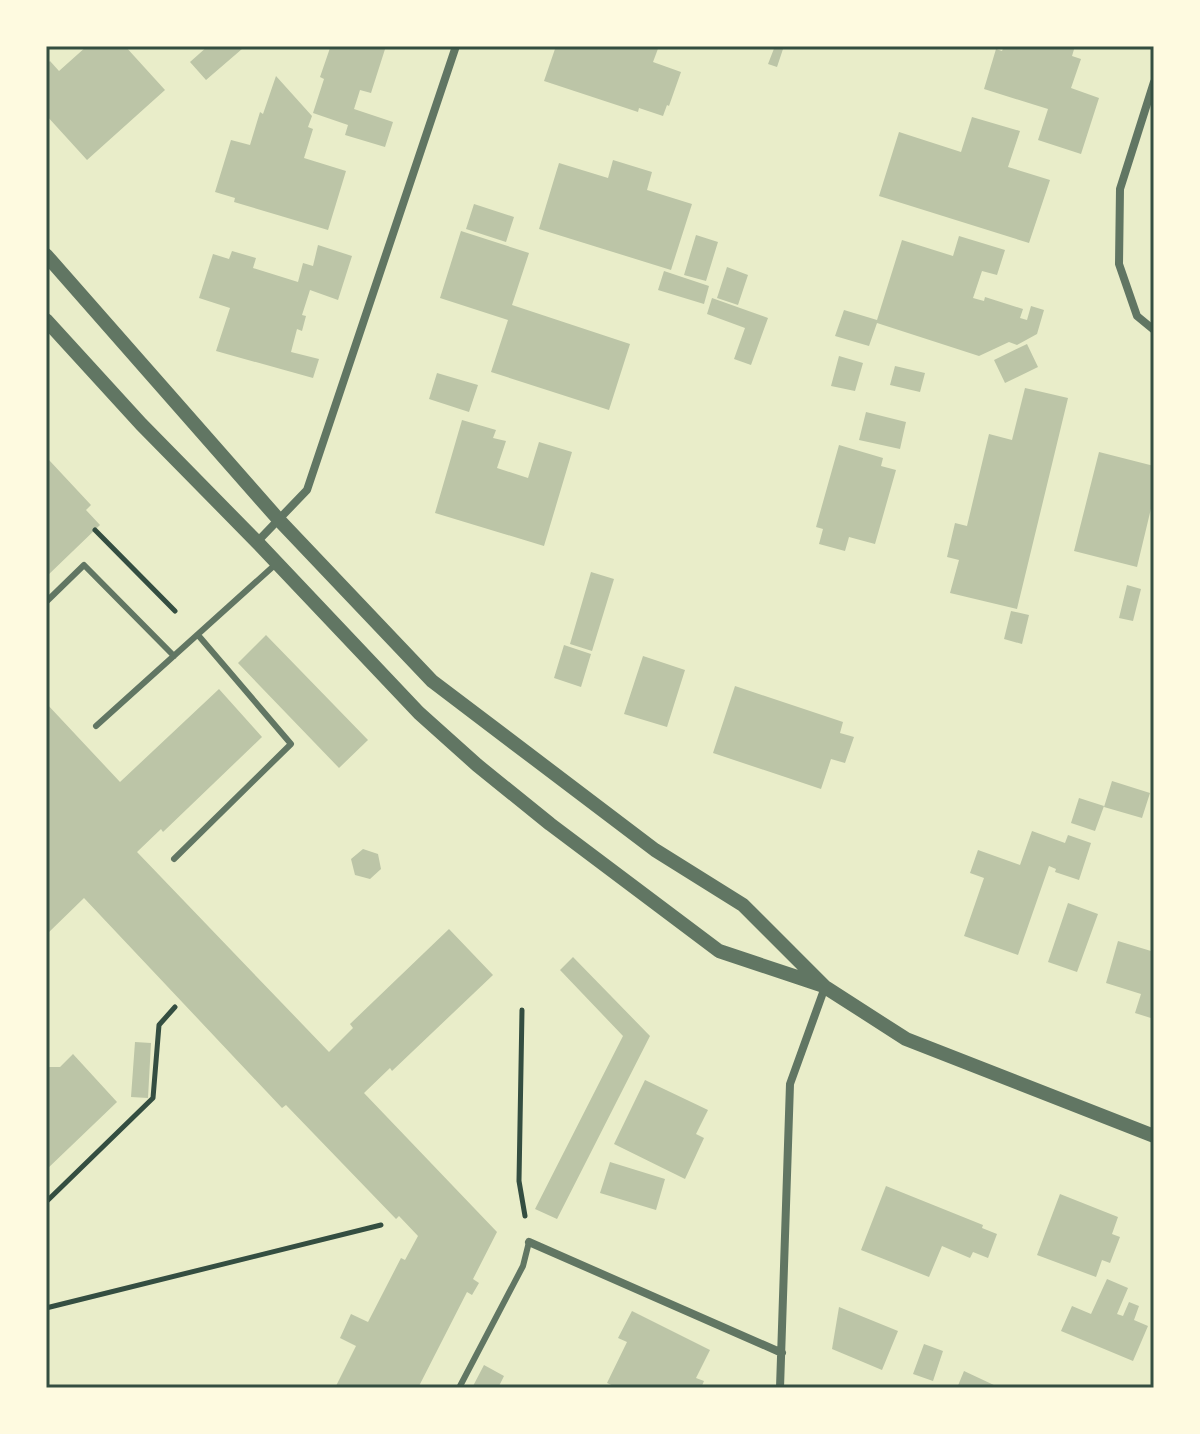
<svg xmlns="http://www.w3.org/2000/svg" width="1200" height="1434" viewBox="0 0 1200 1434" font-family="'Source Sans 3',sans-serif">
<style>
.building{fill:#bcc5a7}
.lines{fill:none;stroke-linecap:round;stroke-linejoin:round}
.path{stroke:#344e41;stroke-width:5}
.service{stroke:#617663;stroke-width:6}
.minor{stroke:#617663;stroke-width:8}
.tertiary{stroke:#617663;stroke-width:14}
.neatline{fill:none;stroke:#344e41;stroke-width:3}
</style>
<rect width="100%" height="100%" fill="#e9edc9"/>
<path class="building" d="M87,46H125L165,90L87,160L46,115V65L50,61L59,71Z
M208,46H240L242,49L206,80L190,62Z
M324,46H386L371,93L360,90L354,109L393,122L385,147L345,135L348,125L313,113L324,79L320,77L330,48Z
M556,46H659L653,62L681,72L669,106L667,105L663,116L639,108L638,112L544,81Z
M775,46H784L777,67L768,64Z
M1004,46H1075L1072,56L1081,59L1071,88L1099,98L1081,154L1038,140L1048,109L984,89L996,49L1002,51Z
M276,76L312,116L308,127L313,129L304,158L346,171L328,230L234,202L235,198L215,192L231,140L250,145L260,112L263,114Z
M972,117L1020,131L1008,167L1050,180L1029,243L879,196L899,132L961,152Z
M613,160L652,172L647,190L692,204L671,270L539,229L559,163L608,178Z
M474,204L514,217L506,242L466,229Z
M461,231L529,253L512,305L630,344L609,410L491,372L508,320L440,298Z
M696,235L718,242L706,281L684,275Z
M959,236L1005,250L997,275L982,271L973,298L984,301L985,297L1023,309L1020,318L1027,320L1031,306L1044,310L1037,334L1017,345L1009,342L979,356L877,323L869,346L835,336L844,310L877,320L902,240L953,256Z
M318,245L352,256L338,300L310,290L302,315L306,316L302,331L297,329L291,352L319,359L313,378L216,351L230,308L199,298L213,254L229,259L232,251L256,258L253,268L298,282L303,263L313,266Z
M727,267L748,275L738,305L717,298Z
M664,271L709,286L704,304L658,290Z
M712,298L768,318L751,365L734,359L745,328L707,314Z
M1027,344L1038,367L1005,383L994,360Z
M839,356L863,363L855,391L831,386Z
M895,366L925,373L920,392L890,385Z
M437,373L478,385L469,412L429,399Z
M1025,388L1068,398L1017,609L950,593L959,560L947,557L955,523L967,526L989,434L1012,440Z
M866,412L906,422L900,449L859,440Z
M462,420L496,430L493,438L506,441L497,468L528,478L539,442L572,452L544,546L435,513Z
M839,445L883,458L881,466L896,470L875,544L849,537L845,551L819,544L823,529L816,527Z
M1099,452L1154,466V496L1137,567L1074,551Z
M49,460L91,505L86,510L100,525L46,577V463Z
M591,572L614,579L592,651L570,644Z
M1127,585L1141,589L1133,621L1119,618Z
M1011,611L1029,615L1022,644L1004,639Z
M266,635L368,740L339,768L238,663Z
M564,645L591,654L581,687L554,678Z
M643,656L685,670L667,727L624,714Z
M735,686L843,722L840,733L854,737L845,763L831,759L821,789L713,753Z
M219,689L262,737L163,832L161,829L137,852L329,1052L353,1028L350,1024L449,929L493,975L392,1071L390,1068L364,1093L497,1232L473,1279L479,1283L472,1295L467,1292L418,1388H335L356,1346L340,1338L351,1314L368,1322L401,1258L405,1260L418,1236L399,1216L396,1219L286,1105L282,1108L84,898L46,935V703L120,782Z
M1112,781L1150,793L1142,818L1104,807Z
M1079,798L1104,806L1095,831L1071,823Z
M1032,831L1065,843L1068,835L1091,843L1079,880L1055,872L1056,869L1049,866L1018,955L964,936L984,878L970,873L978,850L1020,865Z
M363,849L378,854L381,869L370,879L355,875L351,859Z
M1068,903L1098,914L1077,972L1048,962Z
M1118,941L1151,951L1154,944V1019L1135,1013L1141,994L1106,983Z
M573,957L650,1036L557,1219L535,1209L623,1036L560,970Z
M135,1042L151,1043L148,1098L131,1097Z
M73,1054L117,1102L46,1170V1067H60Z
M645,1080L708,1110L696,1134L704,1138L685,1179L614,1144Z
M610,1162L665,1179L656,1210L600,1193Z
M886,1186L983,1225L982,1228L997,1234L988,1258L973,1252L970,1258L942,1246L929,1277L861,1250Z
M1060,1194L1118,1217L1112,1234L1120,1237L1110,1263L1102,1260L1096,1277L1037,1255Z
M1107,1279L1128,1288L1117,1314L1123,1316L1129,1302L1139,1306L1134,1320L1148,1326L1133,1361L1061,1331L1072,1306L1091,1314Z
M839,1307L898,1331L882,1370L832,1349Z
M632,1311L710,1350L696,1378L704,1381L701,1388H618L607,1383L627,1342L618,1338Z
M924,1344L943,1351L933,1381L913,1374Z
M484,1365L504,1376L498,1388H472Z
M964,1371L996,1386L995,1388H957Z"/>
<g class="lines">
<path class="path" d="M95,530L175,611
M522,1010L519,1181L525,1216
M46,1202L153,1098L159,1025L175,1007
M46,1308L381,1225"/>
<path class="service" d="M46,602L84,565L174,656
M96,726L277,563
M174,859L291,744L198,635
M459,1388L523,1266L529,1242"/>
<path class="minor" d="M1154,82L1120,189L1119,264L1137,316L1154,330
M257,542L307,490L456,46
M529,1242L782,1353
M780,1388L790,1084L825,987"/>
<path class="tertiary" d="M46,255L279,520L432,681L655,850L743,905L825,987L906,1039L1154,1136
M46,320L141,424L257,542L419,713L477,765L550,824L719,951L821,985"/>
</g>
<rect width="1200" height="1434" fill="none" stroke="#fefae0" stroke-width="96"/>
<rect x="48" y="48" width="1104" height="1338" class="neatline"/>
</svg>
